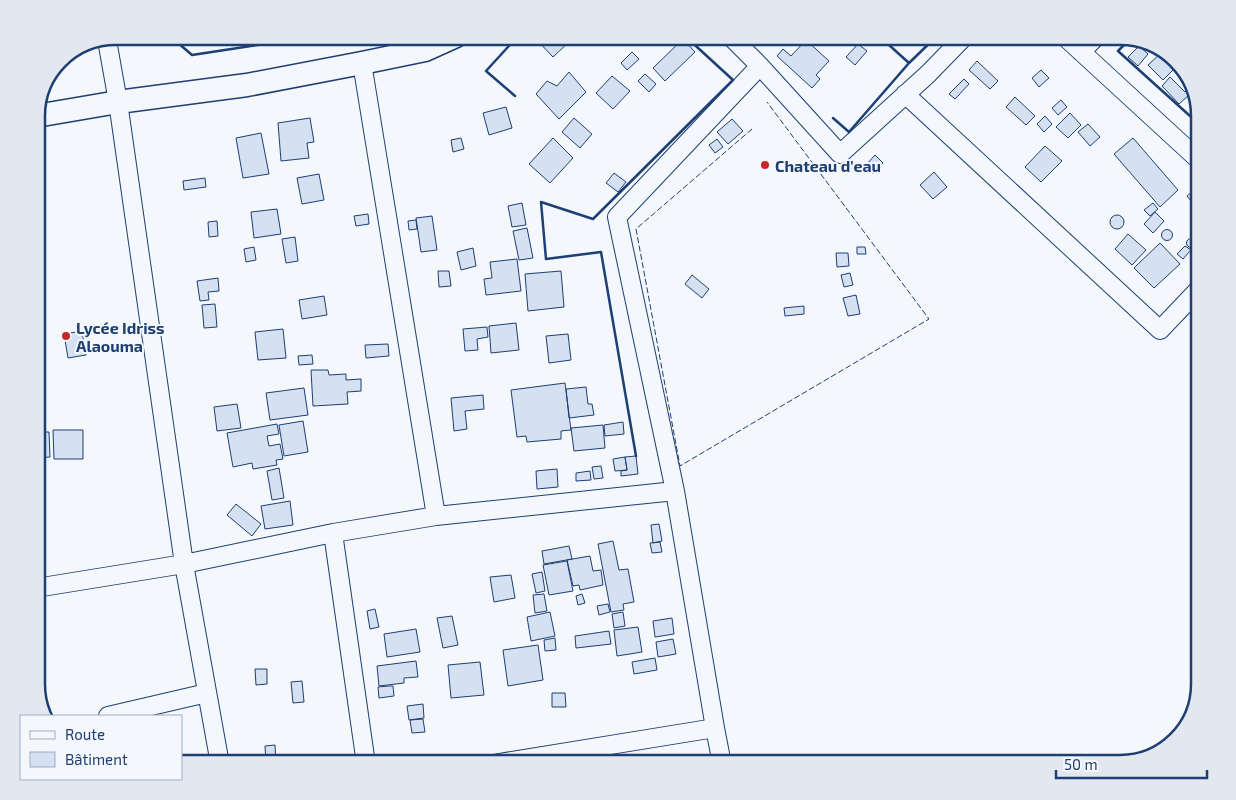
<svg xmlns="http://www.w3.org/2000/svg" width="1236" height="800" viewBox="0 0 1236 800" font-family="'Exo 2',sans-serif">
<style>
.building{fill:#d5e0f0;stroke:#1d3f73}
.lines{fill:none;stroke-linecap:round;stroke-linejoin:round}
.minor-casing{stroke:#1d3f73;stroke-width:20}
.tertiary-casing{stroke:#1d3f73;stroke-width:25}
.minor{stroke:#f4f7fb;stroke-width:18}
.tertiary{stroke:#f4f7fb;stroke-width:22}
.fence{stroke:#1d3f73;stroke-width:1;stroke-dasharray:6 2.5;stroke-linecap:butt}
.wall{stroke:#1d3f73;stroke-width:2.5}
.poi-dot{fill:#c62828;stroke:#f4f7fb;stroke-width:2}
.labels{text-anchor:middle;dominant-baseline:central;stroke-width:4;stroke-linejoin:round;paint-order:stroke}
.poi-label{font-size:16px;font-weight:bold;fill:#1d3f73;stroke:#f4f7fb;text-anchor:start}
.rim{fill:none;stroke:#1d3f73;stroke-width:2.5}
</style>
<rect width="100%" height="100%" fill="#f4f7fb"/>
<path class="building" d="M211,36H247V38L212,43Z
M533,36H566L570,41L553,57Z
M683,39L695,52L665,81L653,68Z
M806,40L829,61L816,75L820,79L812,88L777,56L783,49L791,56Z
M858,44L867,51L855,65L846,57Z
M1139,46L1148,54L1138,66L1128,57Z
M632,52L639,59L627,70L621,63Z
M1161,53L1175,68L1163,80L1148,65Z
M977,61L998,81L990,89L969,70Z
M1041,70L1049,78L1039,87L1032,78Z
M569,72L586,92L559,119L536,94L547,81L557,86Z
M645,74L656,84L649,92L638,81Z
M612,76L630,91L613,109L596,93Z
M1170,77L1185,92L1192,85L1198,104L1189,95L1179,104L1162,86Z
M964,79L969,84L955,99L949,94Z
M1015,97L1035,116L1026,125L1006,107Z
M1061,100L1067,107L1058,115L1052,108Z
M506,107L512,128L489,135L483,113Z
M1070,113L1081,125L1068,138L1056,127Z
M1045,116L1052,124L1044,132L1037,124Z
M310,118L314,142L307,143L309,158L281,161L278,123Z
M574,118L592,134L580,148L562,132Z
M732,119L743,131L728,144L717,132Z
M1088,124L1100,137L1090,146L1078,132Z
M261,133L269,174L243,178L236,138Z
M461,138L464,149L453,152L451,140Z
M553,138L573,158L550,183L529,164Z
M1133,138L1178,190L1160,207L1114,154Z
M717,139L723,147L715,153L709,145Z
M1045,146L1062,161L1041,182L1025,167Z
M875,155L883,163L873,174L865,166Z
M934,172L947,187L933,199L920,185Z
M614,173L626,182L618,192L606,183Z
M319,174L324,200L302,204L297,178Z
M205,178L206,187L184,190L183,181Z
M1194,190L1200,197V204L1196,207L1187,196Z
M522,203L526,225L512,227L508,206Z
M1153,203L1158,209L1150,216L1144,210Z
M277,209L281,234L254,238L251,212Z
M1155,212L1164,221L1153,233L1144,224Z
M368,214L369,224L356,226L354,216Z
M1110 222a7 7 0 1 1 14 0a7 7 0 1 1-14 0Z
M432,216L437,250L421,252L416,218Z
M416,220L417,229L409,230L408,221Z
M217,221L218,236L209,237L208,222Z
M527,228L533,258L519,260L513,231Z
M1161.5 235a5.5 5.5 0 1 1 11 0a5.5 5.5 0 1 1-11 0Z
M1128,234L1146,250L1132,265L1115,249Z
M295,237L298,261L286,263L282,239Z
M1186.5 243a4.5 4.5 0 1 1 9 0a4.5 4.5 0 1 1-9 0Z
M1160,243L1180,264L1154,288L1134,268Z
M1185,246L1191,250L1183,259L1177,254Z
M254,247L256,260L246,262L244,249Z
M857,247H865L866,254H857Z
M473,248L476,266L461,270L457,252Z
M836,253H848L849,266L837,267Z
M517,259L521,291L486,295L484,279L492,278L490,262Z
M438,271H449L451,286L439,287Z
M561,271L564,307L528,311L525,274Z
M850,273L853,285L844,287L841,275Z
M692,275L709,289L702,298L685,284Z
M218,278L219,291L208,292L209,300L200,301L197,281Z
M856,295L860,314L848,316L843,298Z
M324,296L327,315L302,319L299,300Z
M215,304L217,327L204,328L202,305Z
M804,306V314L785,316L784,308Z
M516,323L519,350L491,353L489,326Z
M487,327L488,337L477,339L478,350L465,351L463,329Z
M283,329L286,358L258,360L255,332Z
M82,331L86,355L68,358L64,334Z
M568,334L571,360L549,363L546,336Z
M388,344L389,356L366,358L365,345Z
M312,355L313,364L299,365L298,356Z
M311,370H328L329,375L346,374V380L361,379V391L347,392L348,404L313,406Z
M565,383L571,430L561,431V439L527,442L526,436L517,437L511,390Z
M586,387L588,404H592L594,415L569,418L566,389Z
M304,388L308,415L270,420L266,393Z
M483,395L484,409L465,411L467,429L454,431L451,398Z
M237,404L241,428L217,431L214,407Z
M303,421L308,452L284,456L279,425Z
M623,422L624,434L605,436L604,425Z
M277,424L279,434L267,436L269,446L280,444L283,459L276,460L277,465L253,469L252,463L233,467L227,433Z
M603,425L605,448L574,451L571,428Z
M53,430H83V459H54Z
M36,432H49L50,457L36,458Z
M636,456L638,474L621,476V471L627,470L625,457Z
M625,457L627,470L615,471L613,459Z
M601,466L603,478L594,479L592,467Z
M279,468L284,498L272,500L267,471Z
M557,469L558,487L537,489L536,471Z
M590,471L591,480L576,481V473Z
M290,501L293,525L265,529L261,506Z
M236,504L261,524L252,536L227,515Z
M659,524L662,541L653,543L651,525Z
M613,541L619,570L628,569L634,602L623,604L624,610L611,612L598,544Z
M660,542L662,552L652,553L650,543Z
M569,546L572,559L544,564L542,551Z
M590,556L593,571L601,570L603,585L580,590L579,585L573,586L567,560Z
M567,561L573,591L549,595L543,565Z
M542,572L545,591L536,593L532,574Z
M511,575L515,598L494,602L490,577Z
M544,594L547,611L535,613L533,595Z
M582,594L585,603L578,605L576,596Z
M608,604L610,612L599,615L597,606Z
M375,609L379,627L370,629L367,611Z
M550,612L555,636L531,641L527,617Z
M623,612L625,626L614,628L612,614Z
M452,616L458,645L443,648L437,618Z
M672,618L674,634L655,637L653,621Z
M638,627L642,652L617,656L614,630Z
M416,629L420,652L387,657L384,634Z
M609,631L611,644L576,648L575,636Z
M555,638L556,650L545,651L544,640Z
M673,639L676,654L658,657L656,642Z
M538,645L543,680L508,686L503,650Z
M655,658L657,670L634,674L632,662Z
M416,661L418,677L404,678V683L379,686L377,666Z
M480,662L484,695L451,698L448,665Z
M255,669H267V684L256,685Z
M302,681L304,702L293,703L291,682Z
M389,686H393L394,696L379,698L378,687Z
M552,693H565L566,707H552Z
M423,704L424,718L409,720L407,706Z
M423,719L425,732L412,733L410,720Z
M275,745L276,763L266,764L265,746Z"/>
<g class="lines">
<defs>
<path id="minor" d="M730,36L760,66L840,154L928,74L965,36
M1064,36L1200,161
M107,40L118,102L184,564L220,764
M1081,52L1097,36
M362,63L436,516
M905,94L1160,330L1200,288
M333,533L366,764
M36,588L184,564L333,533L436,516L675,491
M108,716L207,693
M715,728L722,764
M493,764L715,728L675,491L617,217L760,66"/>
<path id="tertiary" d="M36,116L118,102L247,85L362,63L425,50L456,36"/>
</defs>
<use href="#minor" class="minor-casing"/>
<use href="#tertiary" class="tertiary-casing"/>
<use href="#minor" class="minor"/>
<use href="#tertiary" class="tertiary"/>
<path class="fence" d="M752,129L636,229L680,466L929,319L767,102"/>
<path class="wall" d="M170,36L192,55L316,36
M879,36L909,63
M1130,39L1118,51L1200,125
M515,96L486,71L518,36
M833,118L849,132L909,63L937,36
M636,456L601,252L546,259L541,202L593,219L733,80L685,36"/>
</g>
<g class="poi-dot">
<circle cx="765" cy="165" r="5"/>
<circle cx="66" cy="336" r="5"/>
</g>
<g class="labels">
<g class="poi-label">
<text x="775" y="165">Chateau d'eau</text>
<text x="76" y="327">Lycée Idriss<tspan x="76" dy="18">Alaouma</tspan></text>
</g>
</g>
<path d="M0 0H1236V800H0ZM116 45H1120A71 71 0 0 1 1191 116V684A71 71 0 0 1 1120 755H116A71 71 0 0 1 45 684V116A71 71 0 0 1 116 45Z" fill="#e3e8f0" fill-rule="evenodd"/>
<path class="rim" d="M116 45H1120A71 71 0 0 1 1191 116V684A71 71 0 0 1 1120 755H116A71 71 0 0 1 45 684V116A71 71 0 0 1 116 45Z"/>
<rect x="20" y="715" width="162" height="65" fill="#f4f7fb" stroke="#9eadc5"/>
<rect x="30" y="731" width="25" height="8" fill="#f4f7fb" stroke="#9eadc5"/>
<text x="65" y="740" font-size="15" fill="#1d3f73">Route</text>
<rect x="30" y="752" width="25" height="15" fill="#d5e0f0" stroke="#9eadc5"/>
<text x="65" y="765" font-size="15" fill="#1d3f73">Bâtiment</text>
<path d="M1056 770v8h151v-8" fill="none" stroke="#1d3f73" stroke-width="2.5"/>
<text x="1064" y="770" font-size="15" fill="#1d3f73" stroke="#f4f7fb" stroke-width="4" paint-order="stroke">50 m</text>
</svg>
